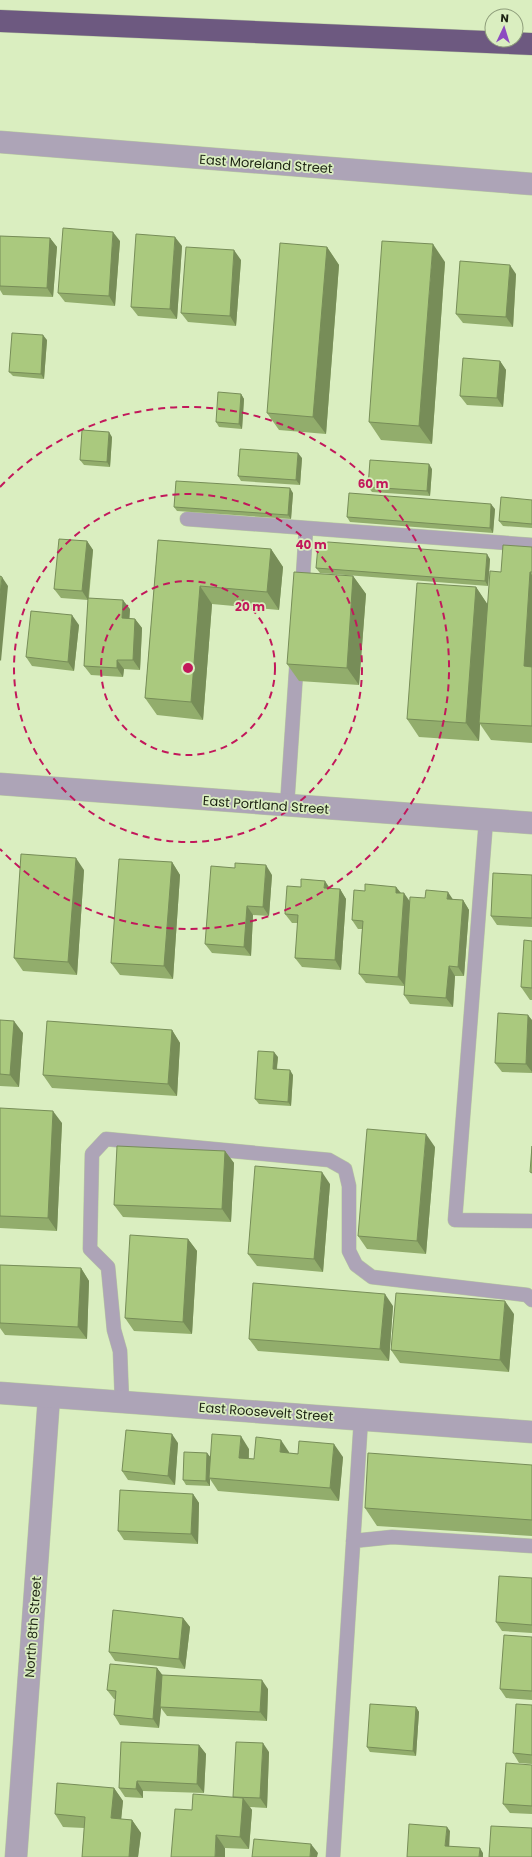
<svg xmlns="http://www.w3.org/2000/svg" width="532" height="1857" viewBox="0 0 532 1857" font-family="Poppins,sans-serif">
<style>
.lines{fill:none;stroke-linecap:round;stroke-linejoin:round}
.service-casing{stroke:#b8c9a1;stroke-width:15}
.minor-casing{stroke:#b8c9a1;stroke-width:23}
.tertiary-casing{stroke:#b8c9a1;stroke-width:23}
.motorway-casing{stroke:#b8c9a1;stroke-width:23}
.service{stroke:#ada4b7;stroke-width:14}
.minor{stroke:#ada4b7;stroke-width:22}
.tertiary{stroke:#ada4b7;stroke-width:22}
.motorway{stroke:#6d5980;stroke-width:22}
.wall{fill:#92ad6c}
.shaded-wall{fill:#778d58}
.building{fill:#aac97e;stroke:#778d58}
.ring{fill:none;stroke:#c2185b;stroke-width:2;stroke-dasharray:7 5}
.labels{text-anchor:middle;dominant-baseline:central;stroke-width:3.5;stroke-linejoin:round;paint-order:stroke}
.street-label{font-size:13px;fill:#1c2312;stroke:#daeec0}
.centre{fill:#c2185b;stroke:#daeec0;stroke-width:2}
.ring-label{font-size:12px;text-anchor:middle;font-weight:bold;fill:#c2185b;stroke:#daeec0;stroke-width:3.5;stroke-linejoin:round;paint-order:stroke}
</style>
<rect width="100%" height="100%" fill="#daeec0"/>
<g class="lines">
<defs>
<path id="service" d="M187,519L532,545
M302,592L306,528
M287,806L297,657
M486,820L455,1220L532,1221
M122,1402L120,1351L114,1330L108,1267L90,1249L92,1154L106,1139L329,1160L345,1169L349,1186V1251L356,1265L372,1277L527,1295L532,1300
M353,1541L392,1537L532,1546
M333,1857L361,1419"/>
<path id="minor" d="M0,142L532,184
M0,784L532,823
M16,1857L49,1397"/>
<path id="tertiary" d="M0,1393L532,1432"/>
<path id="motorway" d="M0,21L532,44"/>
</defs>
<use href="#service" class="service-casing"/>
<use href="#minor" class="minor-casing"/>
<use href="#tertiary" class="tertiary-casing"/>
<use href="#motorway" class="motorway-casing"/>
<use href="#service" class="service"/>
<use href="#minor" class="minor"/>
<use href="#tertiary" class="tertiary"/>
<use href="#motorway" class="motorway"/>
</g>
<path class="wall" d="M0,236L50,238L57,247L53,297L3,295L0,290Z
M120,241L115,306L65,302L58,293Z
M182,246L177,319L138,316L131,307Z
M327,247L339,265L326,434L279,430L267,413Z
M241,260L236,326L188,322L181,313Z
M445,262L432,444L381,440L369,422Z
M516,274L513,327L463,323L456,314Z
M47,340L44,379L13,376L9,372Z
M500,361L506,370L503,407L467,405L460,396Z
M241,394L244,399L242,429L219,427L216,422Z
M112,437L110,467L84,465L80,460Z
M302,458L300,485L241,481L238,476Z
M432,469L430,496L372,492L368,487Z
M293,493L291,519L177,511L174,507Z
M532,500V528L503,526L499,521Z
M495,509L493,533L350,522L347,517Z
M158,540L271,549L283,567L279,610L212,604L203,720L157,715L145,698Z
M87,541L93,550L89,598L130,609L129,618L135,619L142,628L140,670L124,669L123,677L91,675L84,666L88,600L61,598L54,589Z
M532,547V743L491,740L480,724L479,741L419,737L407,719L476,587L487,604L501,572Z
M490,559L488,586L320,573L316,568Z
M353,576L366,594L359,685L299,681L287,664Z
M79,625L74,671L32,666L26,657Z
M172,862L180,875L173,979L120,975L111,963Z
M84,870L77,975L23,971L14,958Z
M272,875L269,916L253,915L251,956L212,953L205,944Z
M532,875V927L497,925L491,916Z
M396,887L401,893L410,902L453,900H463L469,910L464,976H455L453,1007L410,1004L404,995V986L366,983L359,974L362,929H358L352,920L365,891Z
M330,889H340L346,899L341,970L302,967L295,958L298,923H292L285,914Z
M532,941V1000H530L521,987Z
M0,1020L23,1033L19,1087L0,1086Z
M532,1020V1073L502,1072L495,1063Z
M172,1030L180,1043L177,1096L52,1088L43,1075Z
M278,1057L277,1069L293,1075L291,1106L259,1104L255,1099Z
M0,1108L62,1123L57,1231L0,1228Z
M435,1147L426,1254L367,1249L358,1236Z
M225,1151L234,1163L231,1222L123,1217L114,1205Z
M330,1184L323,1272L257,1266L248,1254Z
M188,1239L197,1251L192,1334L134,1331L125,1318Z
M0,1265L81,1268L89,1281L87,1339L5,1335L0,1328Z
M393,1306L389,1361L258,1351L249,1339Z
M514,1314L509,1372L400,1363L391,1350Z
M178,1443L175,1485L128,1480L122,1471Z
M249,1449V1458L254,1459L289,1452V1453L343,1457L339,1501L218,1491L210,1479V1486L186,1485L183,1480L207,1453L211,1458Z
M532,1465V1536L377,1526L365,1508Z
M193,1494L199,1503L198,1544L124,1540L118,1531Z
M532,1578V1633L502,1631L496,1622Z
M183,1618L190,1627L185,1669L115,1661L109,1652Z
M532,1637V1700L506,1698L500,1689Z
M157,1668L162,1675L268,1689L267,1721L167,1716L161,1708L159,1728L120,1725L114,1715L115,1699H114L107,1690Z
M532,1705V1764L519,1763L513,1753Z
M416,1707L419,1712L416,1756L370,1752L367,1747Z
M199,1745L206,1754L204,1793L143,1791V1798L125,1797L119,1788Z
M269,1752L267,1808L250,1807L252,1810L249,1849L225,1848L192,1810L234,1797Z
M532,1765V1814L510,1813L503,1804Z
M114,1788L123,1801L121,1819L132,1820L141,1833L138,1857H82L84,1828L63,1827L55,1814Z"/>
<path class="shaded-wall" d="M113,232L120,241L115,306L109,296Z
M175,237L182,246L177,319L170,309Z
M50,238L57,247L53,297L47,288Z
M433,244L445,262L432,444L419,426Z
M327,247L339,265L326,434L313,417Z
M234,250L241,260L236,326L230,316Z
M510,265L516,274L513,327L506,317Z
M43,335L47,340L44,379L41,374Z
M500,361L506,370L503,407L497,398Z
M241,394L244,399L242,429L239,424Z
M109,432L112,437L110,467L107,462Z
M298,453L302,458L300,485L296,480Z
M429,464L432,469L430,496L427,491Z
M290,488L293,493L291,519L288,515Z
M491,504L495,509L493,533L490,528Z
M87,541L93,550L88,600L82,591Z
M271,549L283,567L279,610L267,592Z
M487,554L490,559L488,586L485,581Z
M530,572L532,575V678L524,666Z
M353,576L366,594L359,685L347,668Z
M2,577L8,586L1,661L0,660V594Z
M200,586L212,604L203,720L191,702Z
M476,587L488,605L479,723L480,724L479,741L466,723Z
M123,600L130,609L129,627L122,618Z
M72,615L79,625L74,671L68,662Z
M135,619L142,628L140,670L133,660Z
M117,660L124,669L123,677L117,668Z
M76,858L84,870L77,975L68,962Z
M172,862L180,875L173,979L164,966Z
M266,865L272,875L269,916L263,907Z
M325,881L331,890L324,888Z
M396,887L403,896L396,893Z
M340,889L346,899L341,970L335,960Z
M448,892L454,901L447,899Z
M404,893L411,903L405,986L398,977Z
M463,900L469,910L464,976L458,967Z
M247,906L253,915L251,956L244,947Z
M449,966L455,976L453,1007L446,998Z
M528,1015L532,1020V1072L526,1064Z
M14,1021L23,1033L19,1087L10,1075Z
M172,1030L180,1043L177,1096L168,1084Z
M274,1052L278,1057L276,1073L273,1069Z
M290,1070L293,1075L291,1106L288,1102Z
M53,1111L62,1123L57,1231L48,1218Z
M426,1134L435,1147L426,1254L417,1241Z
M225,1151L234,1163L231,1222L222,1209Z
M322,1172L330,1184L323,1272L314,1259Z
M188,1239L197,1251L192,1334L183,1322Z
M81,1268L89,1281L87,1339L78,1327Z
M385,1294L393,1306L389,1361L380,1349Z
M505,1301L514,1314L509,1372L500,1360Z
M172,1434L178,1443L175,1485L168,1476Z
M241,1436L249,1449L248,1470L239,1458Z
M281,1440L289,1452V1465L280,1452Z
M334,1444L343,1457L339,1501L330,1488Z
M207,1453L211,1458L209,1478L210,1479V1486L206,1481Z
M193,1494L199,1503L198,1544L191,1534Z
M183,1618L190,1627L185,1669L179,1659Z
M157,1668L164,1677L160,1707L161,1708L159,1728L153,1719Z
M262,1680L268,1689L267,1721L260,1712Z
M416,1707L419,1712L416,1756L413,1751Z
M263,1743L269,1752L267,1808L260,1798Z
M199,1745L206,1754L204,1793L197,1784Z
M137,1781L143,1791V1798L136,1789Z
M114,1788L123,1801L120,1831L111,1818Z
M243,1798L252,1810L249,1849L240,1837Z
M132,1820L141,1833L138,1857H129Z
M447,1827L450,1831L449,1851L445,1846Z
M216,1835L225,1848V1857H215Z
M311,1844L318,1853L317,1857H310Z
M480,1848L483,1853V1857H479Z"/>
<path class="building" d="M63,228L113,232L109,296L58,293Z
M136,234L175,237L170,309L131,307Z
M0,236L50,238L47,288L0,286Z
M382,241L433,244L419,426L369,422Z
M280,243L327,247L313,417L267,413Z
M186,247L234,250L230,316L181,313Z
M460,261L510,265L506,317L456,314Z
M12,333L43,335L41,374L9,372Z
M463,358L500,361L497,398L460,396Z
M218,392L241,394L239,424L216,422Z
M82,430L109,432L107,462L80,460Z
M240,449L298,453L296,480L238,476Z
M370,460L429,464L427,491L368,487Z
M176,481L290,488L288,515L174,507Z
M349,493L491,504L490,528L347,517Z
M501,497L532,500V524L499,521Z
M59,539L87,541L82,591L54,589Z
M158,540L271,549L267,592L200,586L191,702L145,698Z
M328,542L487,554L485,581L316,568L318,546Z
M503,545L532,547V572H530L524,666L532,667V726L479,723L490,571L501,572Z
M294,572L353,576L347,668L287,664Z
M0,576L2,577L0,594Z
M417,583L476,587L466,723L407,719Z
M88,598L123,600L122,618L135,619L133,660H117V668L84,666Z
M31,611L72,615L68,662L26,657Z
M21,854L76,858L68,962L14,958Z
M119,859L172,862L164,966L111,963Z
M235,863L266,865L263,907L247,906L244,947L205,944L211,866L235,868Z
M493,873L532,875V918L491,916Z
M301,879L325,881L324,888L340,889L335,960L295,958L298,915L285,914L287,886L301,887Z
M365,884L396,887V893H404L398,977L359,974L363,921L352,920L354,890L365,891Z
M426,890L448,892L447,899L463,900L458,967L449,966L446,998L404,995L410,897L425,898Z
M524,940L532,941V988L521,987Z
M498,1013L528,1015L526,1064L495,1063Z
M0,1020L14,1021L10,1075L0,1074Z
M47,1021L172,1030L168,1084L43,1075Z
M258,1051L274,1052L273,1069L290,1070L288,1102L255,1099Z
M0,1108L53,1111L48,1218L0,1216Z
M367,1129L426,1134L417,1241L358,1236Z
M117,1146L225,1151L222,1209L114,1205Z
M532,1146V1173L530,1172Z
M255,1166L322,1172L314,1259L248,1254Z
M130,1235L188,1239L183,1322L125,1318Z
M0,1265L81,1268L78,1327L0,1323Z
M253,1283L385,1294L380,1349L249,1339Z
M396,1293L505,1301L500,1360L391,1350Z
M126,1430L172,1434L168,1476L122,1471Z
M212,1434L241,1436L239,1458L254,1459L256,1437L281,1440L280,1452L298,1454L299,1441L334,1444L330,1488L209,1478Z
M184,1452L207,1453L206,1481L183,1480Z
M368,1453L532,1465V1520L365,1508Z
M120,1490L193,1494L191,1534L118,1531Z
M499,1576L532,1578V1625L496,1622Z
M113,1610L183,1618L179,1659L109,1652Z
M504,1635L532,1637V1691L500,1689Z
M110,1664L157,1668L153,1719L114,1715L116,1691L107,1690Z
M162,1675L262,1680L260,1712L160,1707Z
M370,1704L416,1707L413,1751L367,1747Z
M516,1704L532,1705V1755L513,1753Z
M121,1742L199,1745L197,1784L137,1781L136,1789L119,1788Z
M236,1742L263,1743L260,1798L233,1797Z
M506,1763L532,1765V1806L503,1804Z
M57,1783L114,1788L111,1818L132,1820L129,1857H82L85,1817L55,1814Z
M193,1794L243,1798L240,1837L216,1835L215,1857H171L175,1809L192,1810Z
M409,1824L447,1827L445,1846L480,1848L479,1857H407Z
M491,1826L532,1828V1857H489Z
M254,1839L311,1844L310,1857H252Z"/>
<g class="ring">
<circle cx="188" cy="668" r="87"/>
<circle cx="188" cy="668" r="174"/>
<path d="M0 487A261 261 0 1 1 0 849"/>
</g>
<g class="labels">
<g class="street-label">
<text transform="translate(266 164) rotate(4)">East Moreland Street</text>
<text transform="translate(266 805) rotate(4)">East Portland Street</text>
<text transform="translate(266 1412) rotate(4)">East Roosevelt Street</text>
<text transform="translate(33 1627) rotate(-86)">North 8th Street</text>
</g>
</g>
<circle cx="188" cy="668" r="6" class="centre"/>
<g class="ring-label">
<text x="373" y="488">60 m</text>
<text x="311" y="549">40 m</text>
<text x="250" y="611">20 m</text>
</g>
<g transform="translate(504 28) rotate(4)"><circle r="19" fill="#daeec0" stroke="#8e9d7a"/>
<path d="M0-3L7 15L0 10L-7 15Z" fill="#8d4cc1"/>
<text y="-6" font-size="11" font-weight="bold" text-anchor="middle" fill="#1c2312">N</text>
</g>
</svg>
